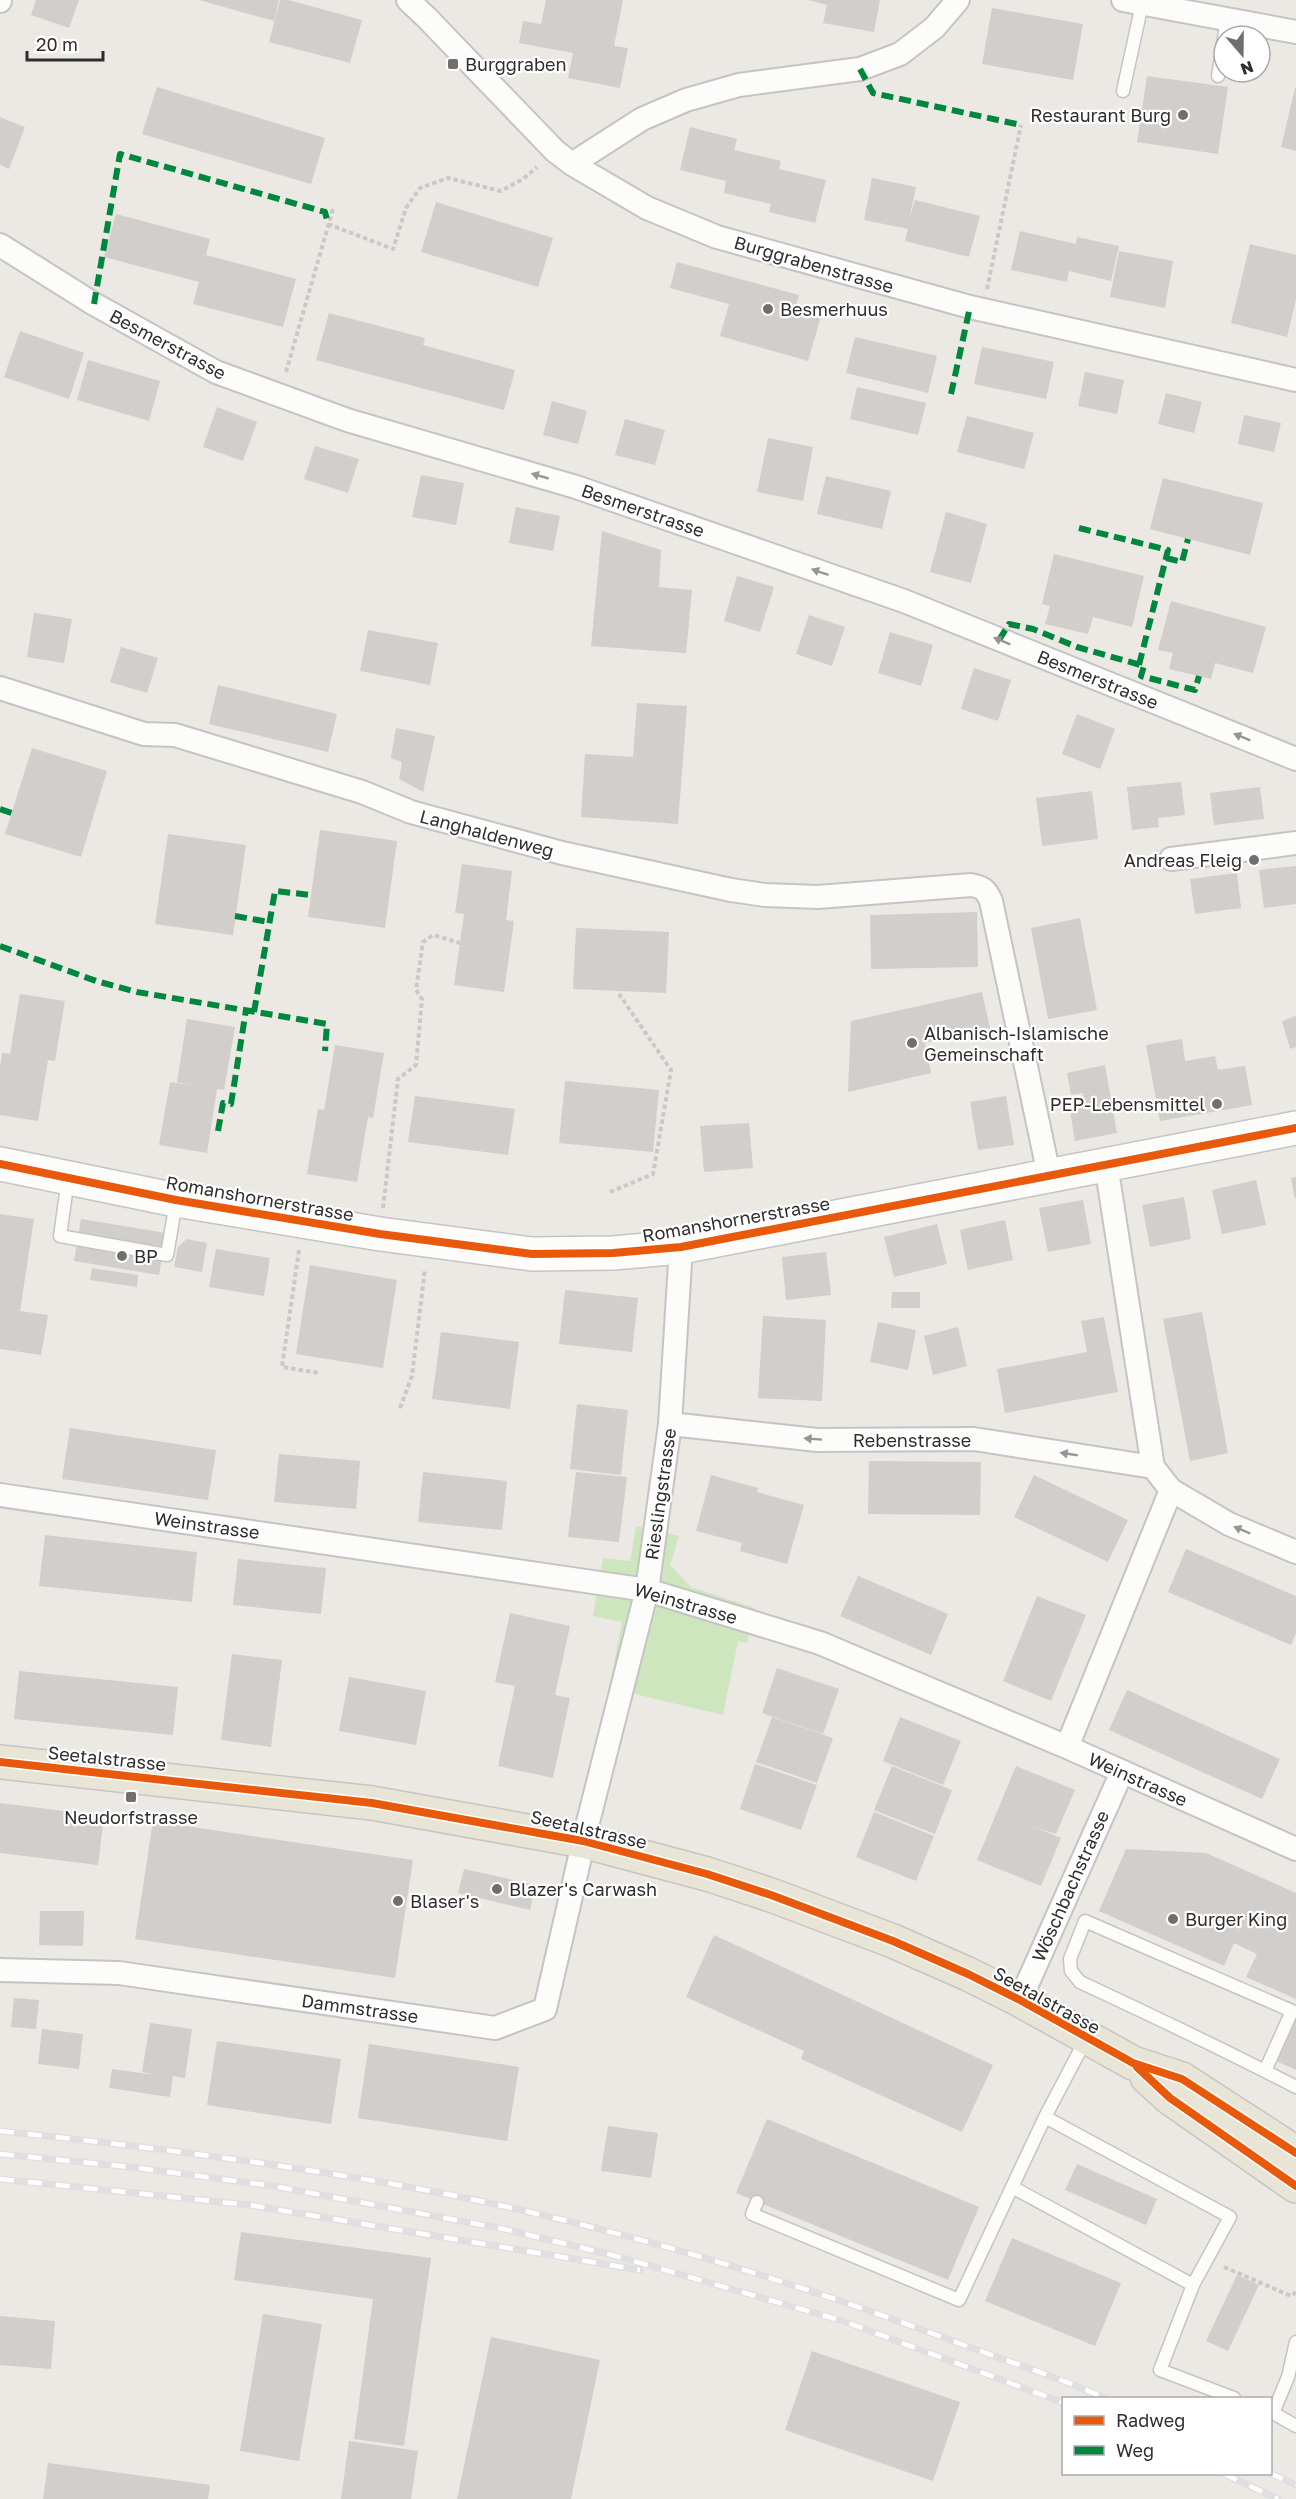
<svg xmlns="http://www.w3.org/2000/svg" width="1296" height="2499" viewBox="0 0 1296 2499" font-family="'Golos Text',sans-serif">
<style>
.green{fill:#cee6be}
.building{fill:#d1cecb}
.lines{fill:none;stroke-linecap:round;stroke-linejoin:round}
.lane-casing{stroke:#c5c4c5;stroke-width:15}
.street-casing{stroke:#c5c4c5;stroke-width:26}
.secondary-casing{stroke:#c5c4c5;stroke-width:36}
.primary-casing{stroke:#c6c5c4;stroke-width:36}
.path{stroke:#c9c9c8;stroke-width:4;stroke-dasharray:4.5 3;stroke-linecap:butt}
.lane{stroke:#fcfcfb;stroke-width:12}
.street{stroke:#fcfcfb;stroke-width:22}
.secondary{stroke:#fcfcfb;stroke-width:33}
.primary{stroke:#e8e4d6;stroke-width:33}
.rail-casing{stroke:#dfdfe1;stroke-width:7}
.rail{stroke:#fff;stroke-width:4.5;stroke-dasharray:14;stroke-linecap:butt}
.quiet{stroke:#00873e;stroke-width:6;stroke-dasharray:12 6;stroke-linecap:butt}
.cycleway-casing{stroke:#fff;stroke-width:11}
.cycleway{stroke:#e8590c;stroke-width:8}
.oneway{fill:#959594}
.poi-dot{fill:#706f6e;stroke:#fff;stroke-width:2}
.labels{text-anchor:middle;dominant-baseline:central;stroke-width:4.5;stroke-linejoin:round;paint-order:stroke}
.poi-label{font-size:18px;fill:#2e2e2e;stroke:#fff;text-anchor:start}
.street-label{font-size:18px;fill:#2e2e2e;stroke:#fff}
</style>
<rect width="100%" height="100%" fill="#ece8e4"/>
<path class="green" d="M636,1526L679,1536L670,1565L691,1587L755,1608L747,1643L738,1641L723,1715L609,1688L622,1622L593,1616L603,1558L630,1561Z"/>
<path class="building" d="M36,0H79L69,28L31,15Z
M199,0H279L274,21Z
M280,0H288L362,20L350,63L269,42Z
M546,0H623L614,46L628,48L620,88L568,78L573,53L519,43L523,21L541,24Z
M808,0H880L874,32L823,23L827,5Z
M992,8L1083,24L1073,80L982,64Z
M1147,76L1228,87L1218,154L1137,142Z
M157,87L325,138L311,184L142,134Z
M1295,88H1296V151L1281,147Z
M0,117L25,127L9,169L0,165Z
M690,127L737,139L734,150L781,161L779,169L826,180L815,223L769,212L771,204L724,193L726,181L680,170Z
M872,178L916,187L909,219L915,200L980,216L969,257L905,241L908,229L864,220Z
M436,202L553,238L538,287L421,252Z
M116,214L210,239L206,255L296,279L283,327L193,304L199,282L104,257Z
M1020,231L1076,244L1077,237L1119,246L1111,281L1069,271L1067,282L1011,270Z
M1250,244L1296,255V300L1287,337L1231,323Z
M1119,251L1173,261L1165,308L1110,297Z
M677,262L799,295L796,306L822,313L808,361L720,336L729,304L670,288Z
M329,313L425,338L423,345L515,370L504,410L316,360Z
M20,331L84,353L69,399L4,377Z
M855,337L937,356L928,393L846,373Z
M982,347L1054,362L1046,399L974,384Z
M88,360L160,381L149,421L77,400Z
M1085,372L1124,380L1117,414L1078,406Z
M857,387L926,403L918,435L850,419Z
M1166,393L1202,402L1194,433L1158,424Z
M552,401L587,411L578,444L543,435Z
M217,407L257,422L243,461L203,447Z
M1244,415L1281,423L1274,452L1238,444Z
M967,416L1034,433L1024,469L957,452Z
M625,419L665,430L655,465L615,455Z
M768,438L813,447L803,501L757,492Z
M315,446L359,459L348,493L304,479Z
M421,475L464,483L456,525L412,517Z
M826,476L891,491L882,529L817,514Z
M1163,478L1263,503L1250,555L1150,529Z
M516,507L560,516L553,551L509,543Z
M946,512L987,524L971,583L930,572Z
M602,531L661,550L659,587L692,590L686,653L591,646Z
M1054,554L1144,576L1132,627L1093,617L1088,634L1045,624L1050,606L1042,604Z
M737,576L774,587L760,632L724,621Z
M1171,601L1266,627L1253,673L1215,663L1211,679L1169,669L1173,653L1158,650Z
M34,613L72,619L64,663L27,657Z
M809,615L845,627L832,666L796,654Z
M368,630L438,643L430,685L360,671Z
M890,632L933,645L921,686L878,673Z
M121,647L158,658L147,693L110,682Z
M974,668L1011,680L998,721L961,709Z
M218,685L337,714L328,752L209,724Z
M637,703L687,706L678,824L581,817L585,754L633,757Z
M1077,714L1115,729L1100,769L1062,754Z
M396,728L435,736L423,792L399,779L402,762L391,758Z
M32,748L107,771L81,857L5,834Z
M1181,782L1185,815L1158,818L1159,827L1132,830L1127,787Z
M1260,787L1264,819L1214,825L1210,793Z
M1092,791L1098,839L1042,846L1036,798Z
M320,830L397,841L385,928L308,917Z
M168,834L246,845L233,935L155,924Z
M462,864L512,871L506,920L514,921L504,992L454,985L464,914L455,913Z
M1296,866V904L1264,908L1259,870Z
M1237,873L1241,908L1195,914L1190,879Z
M977,912L978,967L871,969L870,915Z
M1080,918L1097,1010L1048,1019L1031,928Z
M576,928L669,932L666,993L573,989Z
M982,992L990,1028L925,1043L931,1073L848,1092L851,1021Z
M20,994L65,1001L55,1061L48,1060L38,1121L0,1115V1067L2,1053L10,1054Z
M1296,1016V1047L1290,1049L1282,1021Z
M187,1019L235,1027L224,1090L217,1089L207,1153L159,1145L170,1082L192,1085L177,1082Z
M1182,1039L1185,1061L1215,1056L1218,1070L1245,1066L1252,1105L1160,1121L1146,1045Z
M335,1045L384,1053L373,1118L368,1117L357,1182L307,1174L318,1109L324,1110Z
M1105,1065L1117,1133L1075,1141L1069,1105L1084,1102L1083,1093L1071,1095L1067,1073Z
M565,1081L659,1090L653,1152L559,1143Z
M415,1096L515,1109L508,1155L408,1142Z
M1006,1096L1014,1145L978,1150L970,1102Z
M749,1123L753,1168L704,1172L700,1126Z
M1296,1177V1198L1295,1199L1291,1178Z
M1256,1180L1266,1225L1222,1234L1212,1190Z
M1184,1197L1191,1239L1150,1247L1142,1205Z
M1083,1200L1091,1244L1048,1252L1039,1208Z
M0,1214L34,1219L20,1311L48,1315L41,1355L0,1349Z
M81,1219L166,1233L159,1275L74,1261Z
M1005,1220L1013,1260L968,1270L960,1230Z
M937,1224L947,1264L894,1277L884,1237Z
M187,1239L207,1243L202,1272L174,1267L178,1247Z
M216,1249L270,1258L264,1296L209,1287Z
M826,1252L831,1295L786,1300L782,1257Z
M310,1265L397,1280L383,1368L296,1354Z
M92,1268L138,1275L137,1287L90,1280Z
M565,1290L638,1298L632,1352L559,1344Z
M892,1292H920V1308H891Z
M1202,1312L1228,1453L1190,1461L1163,1319Z
M763,1316L826,1320L822,1401L758,1398Z
M1104,1317L1118,1392L1005,1413L997,1369L1087,1352L1081,1321Z
M878,1322L916,1330L908,1370L870,1362Z
M958,1327L967,1366L933,1375L924,1336Z
M441,1332L519,1342L510,1409L432,1399Z
M577,1404L628,1410L621,1475L570,1469Z
M70,1428L216,1450L208,1500L62,1479Z
M279,1454L360,1461L356,1509L274,1502Z
M869,1461L981,1462L980,1515L868,1514Z
M423,1472L507,1481L502,1530L418,1522Z
M576,1472L627,1477L619,1542L568,1537Z
M711,1475L758,1488L757,1492L804,1505L787,1564L740,1551L742,1543L696,1531Z
M1034,1475L1128,1520L1108,1562L1014,1517Z
M45,1535L197,1552L192,1602L39,1586Z
M1186,1549L1296,1596V1633L1291,1645L1168,1592Z
M238,1559L326,1568L321,1614L233,1605Z
M858,1576L948,1614L931,1655L840,1616Z
M1037,1596L1086,1615L1051,1701L1003,1681Z
M510,1613L570,1626L555,1695L570,1698L553,1778L498,1766L515,1686L495,1682Z
M232,1654L282,1660L271,1747L221,1740Z
M777,1668L839,1689L823,1734L762,1713Z
M19,1671L178,1687L173,1735L14,1719Z
M349,1677L426,1691L416,1745L339,1731Z
M1127,1690L1280,1759L1262,1799L1109,1730Z
M772,1717L833,1738L817,1783L756,1762Z
M900,1717L961,1741L943,1785L883,1761Z
M755,1764L817,1785L801,1830L740,1809Z
M892,1766L952,1790L935,1834L874,1810Z
M1016,1766L1075,1790L1056,1834L1032,1826L1061,1838L1041,1886L977,1860Z
M0,1803L104,1816L98,1865L0,1853Z
M874,1812L934,1836L916,1881L856,1857Z
M153,1821L413,1860L395,1978L135,1939Z
M1126,1849L1206,1853L1296,1893V1999L1246,1977L1257,1954L1234,1943L1224,1966L1099,1911Z
M464,1869L535,1885L530,1910L458,1893Z
M40,1911H84L83,1946L39,1945Z
M714,1935L993,2065L962,2132L801,2059L804,2051L686,1997Z
M14,1998L39,2000L36,2029L11,2027Z
M1296,2016V2070L1276,2061Z
M150,2023L192,2029L185,2078L173,2076L170,2097L109,2088L112,2069L156,2075L142,2072Z
M42,2029L83,2034L79,2069L38,2064Z
M217,2041L341,2059L331,2124L207,2105Z
M369,2044L519,2067L507,2141L358,2118Z
M767,2119L979,2207L948,2280L736,2193Z
M608,2126L658,2133L651,2178L601,2171Z
M1077,2164L1157,2199L1146,2225L1065,2190Z
M241,2232L431,2258L404,2446L354,2439L373,2299L234,2280Z
M1012,2238L1121,2283L1095,2346L985,2301Z
M1237,2275L1259,2285L1228,2351L1206,2341Z
M263,2314L322,2324L299,2461L240,2451Z
M0,2316L55,2321L51,2369L0,2365Z
M491,2337L600,2360L571,2499H457Z
M812,2351L960,2402L933,2481L785,2430Z
M349,2441L418,2451L411,2499H341Z
M48,2463L210,2485L208,2499H43Z"/>
<g class="lines">
<defs>
<path id="lane" d="M1218,76L1227,19
M1123,91L1142,4
M68,1179L60,1236L167,1255L176,1202
M1265,2071L1292,2011L1085,1921L1070,1959L1071,1971L1080,1982C1153,2016 1225,2050 1296,2087
M1045,2117L1230,2217L1193,2285L1160,2370L1234,2398
M1012,2187L1193,2285
M757,2202L752,2214L959,2300L1045,2117L1086,2039
M1296,2342L1288,2377L1273,2413L1296,2426"/>
<path id="street" d="M408,0L427,18L555,151L572,164L647,208L717,237L970,307L1296,380
M1123,0L1296,32
M0,1V0
M572,164L642,119L686,100L739,85L860,69L900,54L934,28L958,0
M0,245L94,304L216,372L347,420L576,487L904,601L1296,759
M0,688L144,734L175,735L362,792L411,812L562,853L731,890L765,895L818,897L971,885C983,887 986,890 991,901L1049,1175
M1171,859L1296,843
M1106,1164L1153,1467
M670,1424L817,1440L974,1439L1153,1467L1171,1490L1229,1524L1296,1552
M0,1495L647,1590L820,1643L1067,1747L1296,1849
M1067,1747L1171,1490
M0,1970L119,1973L495,2028L545,2009L588,1822L647,1590L670,1424L681,1247
M1020,2000L1122,1772"/>
<path id="secondary" d="M0,1164L176,1200L380,1234L532,1254L613,1253L681,1247L1296,1128"/>
<path id="primary" d="M0,1762L372,1803L583,1841L707,1874L771,1895L893,1941L968,1974L1020,2000L1133,2063L1182,2079L1296,2153
M1147,2077L1170,2098L1296,2186"/>
</defs>
<use href="#lane" class="lane-casing"/>
<use href="#street" class="street-casing"/>
<use href="#secondary" class="secondary-casing"/>
<use href="#primary" class="primary-casing"/>
<path class="path" d="M328,224L393,249L406,208L420,188L448,178L501,191L523,179L537,167
M987,289L1021,125
M286,372L333,209
M610,1192L653,1174L671,1070L619,994
M383,1208L398,1079L416,1065L422,999L416,990L423,942L433,935L460,943
M299,1250L282,1367L319,1373
M400,1408L412,1376L425,1269
M1224,2267L1291,2296L1296,2292"/>
<use href="#lane" class="lane"/>
<use href="#street" class="street"/>
<use href="#secondary" class="secondary"/>
<use href="#primary" class="primary"/>
<defs>
<path id="rail" d="M0,2131C125,2144 251,2160 375,2181C570,2214 765,2271 950,2340C1001,2359 1055,2376 1105,2398
M0,2154L131,2167L273,2186L504,2229L616,2256L843,2321L1064,2403
M0,2179L249,2205L640,2270
M1270,2473L1296,2485
M1224,2474L1278,2499"/>
</defs>
<use href="#rail" class="rail-casing"/>
<use href="#rail" class="rail"/>
<path class="quiet" d="M860,69L873,93L1021,125
M94,304L120,154L325,212L328,224
M951,394L970,307
M1079,528L1168,550L1139,665
M1166,558L1182,562L1188,539
M999,640L1009,624L1033,629L1077,647L1144,666L1141,676L1195,690L1199,676
M0,809L12,813
M235,916L269,922
M0,946L96,981L137,992L327,1024L325,1051
M254,1012L275,891L311,895
M218,1131L223,1103L231,1104L246,1010"/>
<defs>
<path id="cycleway" d="M0,1164L176,1200L380,1234L532,1254L613,1253L681,1247L1296,1128
M0,1762L372,1803L583,1841L707,1874L771,1895L893,1941L968,1974L1020,2000L1133,2063L1182,2079L1296,2153
M1137,2067L1170,2098L1296,2186"/>
</defs>
<use href="#cycleway" class="cycleway-casing"/>
<use href="#cycleway" class="cycleway"/>
</g>
<defs><path id="oneway-solid" d="M-6-.8H1V-3.2L6.5 0L1 3.2V.8H-6Z" transform="scale(1.5)"/></defs>
<g class="oneway">
<use href="#oneway-solid" transform="translate(540 476) rotate(-164)"/>
<use href="#oneway-solid" transform="translate(820 572) rotate(-161)"/>
<use href="#oneway-solid" transform="translate(1002 641) rotate(-158)"/>
<use href="#oneway-solid" transform="translate(1242 737) rotate(-158)"/>
<use href="#oneway-solid" transform="translate(813 1439) rotate(-176)"/>
<use href="#oneway-solid" transform="translate(1069 1454) rotate(-171)"/>
<use href="#oneway-solid" transform="translate(1242 1530) rotate(-157)"/>
</g>
<g class="poi-dot">
<rect x="447" y="58" width="12" height="12" rx="3"/>
<circle cx="1183" cy="115" r="6"/>
<circle cx="768" cy="309" r="6"/>
<circle cx="1254" cy="860" r="6"/>
<circle cx="912" cy="1043" r="6"/>
<circle cx="1217" cy="1104" r="6"/>
<circle cx="122" cy="1256" r="6"/>
<rect x="125" y="1791" width="12" height="12" rx="3"/>
<circle cx="497" cy="1889" r="6"/>
<circle cx="398" cy="1901" r="6"/>
<circle cx="1173" cy="1919" r="6"/>
</g>
<g class="labels">
<g class="poi-label">
<text x="465" y="64">Burggraben</text>
<text x="1171" y="115" text-anchor="end">Restaurant Burg</text>
<text x="780" y="309">Besmerhuus</text>
<text x="1242" y="860" text-anchor="end">Andreas Fleig</text>
<text x="924" y="1033">Albanisch-Islamische<tspan x="924" dy="21">Gemeinschaft</tspan></text>
<text x="1205" y="1104" text-anchor="end">PEP-Lebensmittel</text>
<text x="134" y="1256">BP</text>
<text x="131" y="1817" text-anchor="middle">Neudorfstrasse</text>
<text x="509" y="1889">Blazer's Carwash</text>
<text x="410" y="1901">Blaser's</text>
<text x="1185" y="1919">Burger King</text>
</g>
<g class="street-label">
<text transform="translate(814 264) rotate(16)">Burggrabenstrasse</text>
<text transform="translate(168 344) rotate(28)">Besmerstrasse</text>
<text transform="translate(643 510) rotate(19)">Besmerstrasse</text>
<text transform="translate(1098 679) rotate(22)">Besmerstrasse</text>
<text transform="translate(487 833) rotate(15)">Langhaldenweg</text>
<text transform="translate(260 1198) rotate(10)">Romanshornerstrasse</text>
<text transform="translate(736 1219) rotate(-10)">Romanshornerstrasse</text>
<text x="912" y="1440">Rebenstrasse</text>
<text transform="translate(660 1494) rotate(-82)">Rieslingstrasse</text>
<text transform="translate(207 1525) rotate(8)">Weinstrasse</text>
<text transform="translate(686 1603) rotate(16)">Weinstrasse</text>
<text transform="translate(107 1758) rotate(6)">Seetalstrasse</text>
<text transform="translate(1138 1779) rotate(24)">Weinstrasse</text>
<text transform="translate(589 1829) rotate(13)">Seetalstrasse</text>
<text transform="translate(1070 1886) rotate(-66)">Wöschbachstrasse</text>
<text transform="translate(1047 2000) rotate(29)">Seetalstrasse</text>
<text transform="translate(360 2008) rotate(8)">Dammstrasse</text>
</g>
</g>
<rect x="1062" y="2397" width="210" height="78" fill="#ffffff" stroke="#ababab" stroke-width="1.5"/>
<rect x="1074" y="2416" width="30" height="9" fill="#e8590c" stroke="#ababab" stroke-width="1.5"/>
<text x="1116" y="2427" font-size="18" fill="#2e2e2e">Radweg</text>
<rect x="1074" y="2446" width="30" height="9" fill="#00873e" stroke="#ababab" stroke-width="1.5"/>
<text x="1116" y="2457" font-size="18" fill="#2e2e2e">Weg</text>
<g transform="translate(1242 54) rotate(160)"><circle r="28" fill="#ffffff" stroke="#ababab" stroke-width="1.5"/>
<path d="M0-4.5L10 22L0 15L-10 22Z" fill="#706f6e"/>
<text y="-9" font-size="16" font-weight="bold" text-anchor="middle" fill="#2e2e2e">N</text>
</g>
<path d="M27 51v9h76v-9" fill="none" stroke="#2e2e2e" stroke-width="3"/>
<text x="36" y="51" font-size="18" fill="#2e2e2e" stroke="#ffffff" stroke-width="4.5" paint-order="stroke">20 m</text>
</svg>
